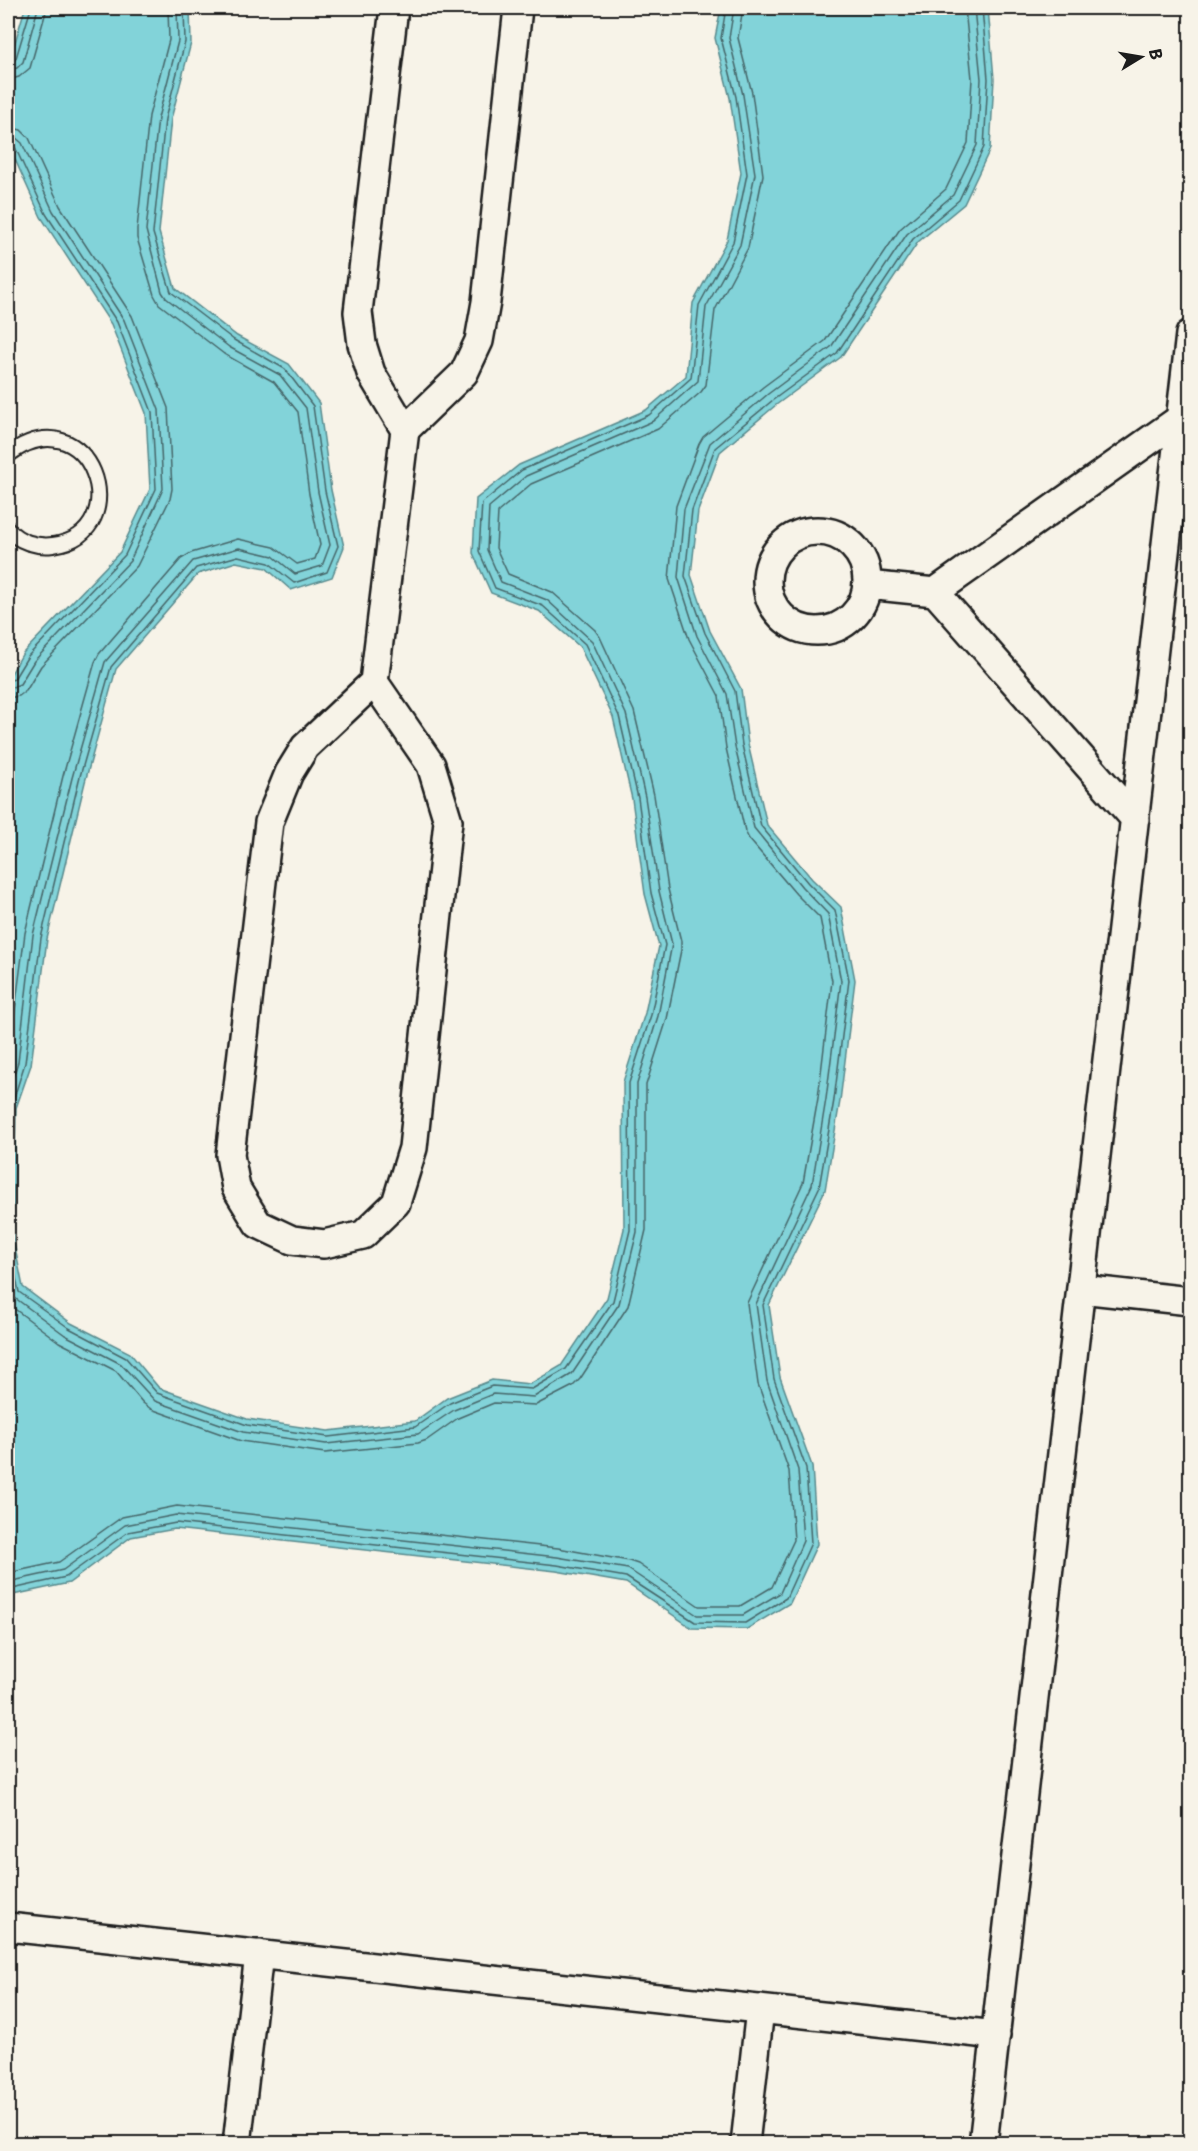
<svg xmlns="http://www.w3.org/2000/svg" width="1198" height="2151" viewBox="0 0 1198 2151" font-family="'Playpen Sans',sans-serif">
<style>
.water{fill:#82d3d9;stroke:#598a8d;stroke-width:1.5}
.lines{fill:none;stroke-linecap:round;stroke-linejoin:round}
.shore{stroke:#456568;stroke-width:1.5}
.service-casing{stroke:#1c1c1c;stroke-width:18}
.minor-casing{stroke:#1c1c1c;stroke-width:32}
.service{stroke:#f7f3e8;stroke-width:14}
.minor{stroke:#f7f3e8;stroke-width:27}
</style>
<rect width="100%" height="100%" fill="#f7f3e8"/>
<filter id="ink" filterUnits="userSpaceOnUse"><feTurbulence type="fractalNoise" baseFrequency=".0167" numOctaves="2"/><feDisplacementMap in="SourceGraphic" scale="12" xChannelSelector="R" yChannelSelector="G"/><feConvolveMatrix kernelMatrix="1 2 1 2 8 2 1 2 1" color-interpolation-filters="sRGB"/></filter>
<g filter="url(#ink)">
<path class="water" d="M25,8H190L191,43L171,119L159,232L175,288L237,336L289,364L319,403L331,490L344,547L332,577L291,590L266,568L236,562L198,574L116,669L85,782L47,939L31,1065L16,1108L13,1238L23,1287L71,1323L130,1353L159,1388L247,1419L328,1431L415,1421L447,1398L492,1380L530,1384L561,1366L607,1298L624,1229L623,1082L645,1013L659,946L645,894L632,799L613,717L580,647L539,611L491,593L473,553L476,499L519,465L646,410L686,376L693,303L727,240L741,173L730,98L715,38L721,8H988L994,79L990,149L964,204L918,242L841,357L776,405L720,452L698,511L691,575L710,631L741,689L748,744L767,825L812,879L841,907L855,980L840,1101L825,1190L769,1305L780,1377L812,1466L817,1544L790,1603L747,1629L692,1628L626,1583L556,1571L175,1529L131,1537L69,1583L8,1596V679L23,653L120,552L150,489L146,413L111,324L41,217L8,144V66Z"/>
<g class="lines">
<path class="shore" d="M8,63L13,62L16,58L31,8
M8,70L17,68L23,62L38,8
M8,80L19,77L30,68L47,8
M8,127L21,130L29,138L60,206L132,316L168,408L172,489L170,499L137,566L41,666L26,691L19,696L8,698
M8,136L15,137L22,143L53,211L124,320L159,410L163,489L130,561L34,661L20,684L8,689
M8,144L15,147L46,214L117,322L152,412L156,489L125,555L28,656L14,679L8,681
M8,1064L25,933L63,776L95,662L99,654L181,559L191,553L238,539L274,547L297,564L315,559L320,545L309,494L298,412L274,382L224,354L159,304L154,295L137,238V229L149,116L169,40L168,8
M8,1092L18,1062L33,935L72,778L105,662L193,561L239,548L273,556L295,574L322,566L330,545L318,492L306,408L280,375L229,347L166,298L162,292L146,230L158,118L178,41L177,8
M8,1215L11,1107L25,1063L41,938L79,780L111,667L196,568L238,556L269,563L294,583L327,572L338,546L325,491L313,406L285,369L234,340L171,292L153,233L165,119L185,42L184,8
M8,1241L19,1292L69,1328L126,1358L157,1393L247,1425L328,1437L415,1427L450,1403L492,1386L532,1389L566,1369L613,1301L630,1230L629,1083L651,1015L665,945L651,893L638,798L619,716L585,644L543,606L495,588L479,551L482,503L522,470L649,415L691,378L699,305L733,242L747,174L736,97L721,38L726,8
M8,1281L10,1293L15,1298L65,1335L121,1364L155,1401L243,1432L326,1444L418,1434L454,1410L493,1394L534,1397L572,1374L619,1304L637,1232V1084L658,1016L672,944L659,891L645,797L626,714L592,641L547,600L501,582L487,550L489,507L526,476L653,421L698,381L706,307L740,245L755,174L743,95L729,38L734,8
M8,1304L59,1342L116,1371L143,1403L151,1409L241,1441L325,1453L418,1443L427,1440L458,1418L494,1403L536,1405L573,1386L580,1379L628,1306L646,1230V1085L667,1019L681,950V941L668,889L654,795L634,711L600,637L595,630L552,592L508,574L496,548L498,512L531,484L658,429L701,392L706,385L715,310L748,248L763,175L752,93L738,38L743,8
M8,1573L59,1562L122,1517L177,1506L558,1548L629,1561L638,1564L699,1606H740L772,1587L794,1540L789,1471L758,1384L747,1303L803,1183L818,1098L832,981L820,918L796,894L749,839L745,831L726,748L719,696L689,639L669,579L676,506L699,444L703,437L763,387L825,341L900,229L946,189L968,143L972,79L965,8
M8,1582L63,1570L125,1525L176,1515L557,1557L628,1569L697,1615H743L780,1593L803,1541L798,1470L767,1381L756,1304L812,1185L826,1099L841,981L828,914L802,887L754,828L735,747L727,694L697,636L678,577L684,509L710,443L768,394L831,347L907,234L953,195L977,145L981,79L974,8
M8,1590L66,1577L128,1532L176,1523L557,1565L626,1577L695,1622L745,1623L786,1598L811,1543L806,1468L774,1379L763,1305L819,1188L834,1100L849,980L835,910L808,883L761,826L742,745L735,691L705,633L685,576L692,510L715,448L773,400L837,353L913,239L959,200L984,147L988,79L982,8"/>
<defs>
<path id="service" d="M8,455C90,392 139,534 53,545C37,547 18,542 8,529"/>
<path id="minor" d="M405,430L464,373L479,341L486,302L518,8
M767 581a50 50 0 1 1 100 0a50 50 0 1 1-100 0Z
M867,585L935,592L1181,418
M935,592L1135,819
M374,682L431,765L448,821L413,1148L396,1203L363,1235L324,1244L292,1240L258,1224L236,1188L230,1155L269,822L289,773L305,747L374,682L405,430L371,373L362,344L358,312L394,8
M1081,1289L1190,1301
M8,1927L996,2035
M237,2144L259,1954
M745,2144L760,2009
M983,2144L1190,334"/>
</defs>
<use href="#service" class="service-casing"/>
<use href="#minor" class="minor-casing"/>
<use href="#service" class="service"/>
<use href="#minor" class="minor"/>
</g>
</g>
<rect width="1198" height="2151" fill="none" stroke="#f7f3e8" stroke-width="30"/>
<rect x="15" y="15" width="1168" height="2121" fill="none" stroke="#1c1c1c" stroke-width="2" filter="url(#ink)"/>
<g transform="translate(1141 57) rotate(79)" stroke="#f7f3e8" stroke-width="4.5" paint-order="stroke">
<path d="M0-4.5L10 22L0 15L-10 22Z" fill="#1c1c1c"/>
<text y="-9" font-size="16" font-weight="bold" text-anchor="middle" fill="#1c1c1c">B</text>
</g>
</svg>
